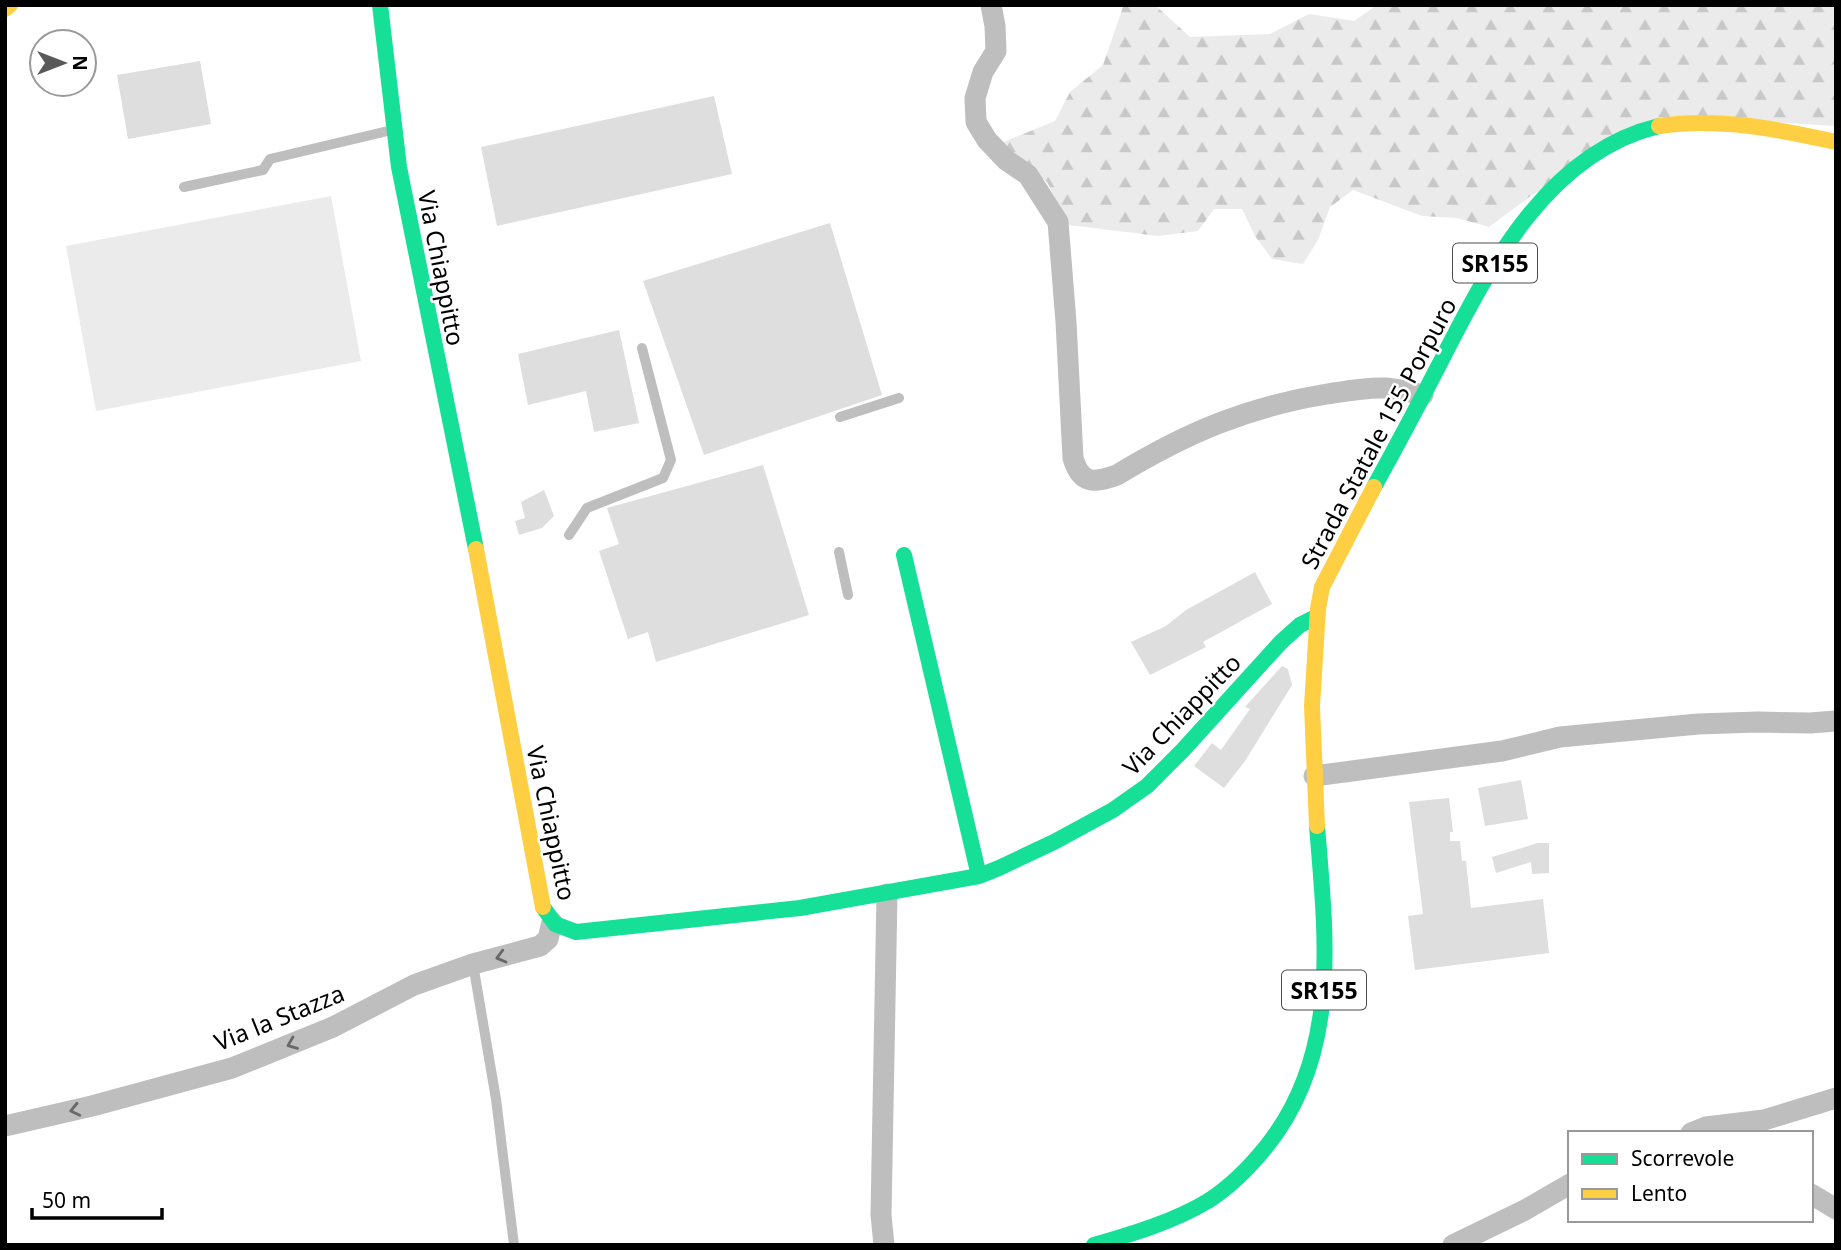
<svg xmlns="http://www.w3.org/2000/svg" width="1841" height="1250" viewBox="0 0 1841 1250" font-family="'Noto Sans',sans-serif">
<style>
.grass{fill:#ebebeb}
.forest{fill:url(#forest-firs)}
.building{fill:#dedede}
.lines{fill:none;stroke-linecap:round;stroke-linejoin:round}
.lane{stroke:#bebebe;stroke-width:10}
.street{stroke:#bebebe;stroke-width:21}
.fast{stroke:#16e098;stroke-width:16}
.slow{stroke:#ffcf43;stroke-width:16}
.oneway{stroke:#686868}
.labels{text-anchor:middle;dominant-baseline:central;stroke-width:5;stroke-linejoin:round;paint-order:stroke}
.shield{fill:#fff;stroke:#4c4c4c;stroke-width:2}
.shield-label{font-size:23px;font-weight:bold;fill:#000}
.street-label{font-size:24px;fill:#000;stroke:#fff}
</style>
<defs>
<pattern id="forest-firs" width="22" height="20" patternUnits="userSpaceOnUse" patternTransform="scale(1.75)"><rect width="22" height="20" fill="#ebebeb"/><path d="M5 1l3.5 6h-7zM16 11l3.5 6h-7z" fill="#c8c8c8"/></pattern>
</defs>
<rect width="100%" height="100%" fill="#fff"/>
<path class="grass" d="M331,196L361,361L96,411L66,246Z"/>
<path class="forest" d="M1134,5H1155L1190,37L1270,34L1309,14L1354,21L1377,5H1836V126L1671,116L1532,195L1489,227L1457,218L1422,216L1353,190L1330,207L1318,240L1303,264L1272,259L1255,236L1242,209H1214L1198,231L1158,236L1069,225L1047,182L1001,143L1055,121L1070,92L1103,65L1123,7Z"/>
<path class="building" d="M200,61L211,124L128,139L117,75Z
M714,96L732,174L497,226L481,147Z
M830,223L882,395L704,455L643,281Z
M619,330L639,423L594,432L586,391L528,405L518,354Z
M763,465L809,615L656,662L648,632L628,639L599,551L619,544L607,508Z
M544,490L554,516L542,528L519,535L515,521L525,518L521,502Z
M1255,572L1272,604L1203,642L1206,647L1150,675L1131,642L1166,626L1186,610Z
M1282,666L1288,669L1292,685L1245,761L1224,788L1194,766L1212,743L1221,750L1250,709L1245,707Z
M1521,780L1528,819L1485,826L1478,788Z
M1449,798L1453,832H1450V841H1460L1462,861H1466L1471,908L1543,899L1549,953L1415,970L1408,916L1423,914L1409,802Z
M1538,843H1549V873L1532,874L1531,862L1496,873L1492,857Z"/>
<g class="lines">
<path class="lane" d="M184,187L263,170L270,159L392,130
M840,417L899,398
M569,535L587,508L663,478L671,460L642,348
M839,552L848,595
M473,964L496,1099L514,1245"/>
<path class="street" d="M991,5L995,26L996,51L983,72L975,98L976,122L987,140L1006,160L1028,175L1058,222L1066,322L1073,458C1081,485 1094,483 1117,475C1186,433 1247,407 1327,394C1346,391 1367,387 1386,388C1398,389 1411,392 1423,395
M1314,776L1502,751L1560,737L1698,724L1757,722L1810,723L1836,721
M5,1126L92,1106L232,1068L333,1027L414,985L473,964L540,946L548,939L552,922
M1691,1133L1706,1127L1764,1120L1836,1098
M1811,1194L1836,1209
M884,1245L881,1215L887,894
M1453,1245L1525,1210L1570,1184"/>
<path class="fast" d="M380,5L399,167L476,549
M1374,487C1396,447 1418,406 1439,365C1488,270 1546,153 1659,126
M904,555L979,876
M543,907L555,924L576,932L800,908L979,876L999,868L1054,842L1113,810L1147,786L1183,750L1281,642L1300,625L1316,617
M1094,1245C1132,1234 1173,1222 1208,1201C1230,1187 1249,1168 1266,1147C1341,1054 1326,938 1317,826"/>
<path class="slow" d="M5,9L10,5
M1659,126C1719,117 1777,129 1836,142
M476,549L543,907
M1317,826L1312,706L1318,609L1322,587L1374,487"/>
</g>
<defs><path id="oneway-chevron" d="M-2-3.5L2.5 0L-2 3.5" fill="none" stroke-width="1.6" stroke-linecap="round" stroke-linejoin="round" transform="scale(1.75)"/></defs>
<g class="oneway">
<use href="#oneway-chevron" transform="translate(501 957) rotate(165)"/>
<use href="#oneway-chevron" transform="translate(292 1044) rotate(158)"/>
<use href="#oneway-chevron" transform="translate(75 1110) rotate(167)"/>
</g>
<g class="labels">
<g class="shield">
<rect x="1453" y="243.5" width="84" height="39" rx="5"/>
<rect x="1282" y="970.5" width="84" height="39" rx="5"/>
</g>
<g class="shield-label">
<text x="1495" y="263">SR155</text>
<text x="1324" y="990">SR155</text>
</g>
<g class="street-label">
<text transform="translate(442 268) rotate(79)">Via Chiappitto</text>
<text transform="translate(1378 433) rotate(-62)">Strada Statale 155 Porpuro</text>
<text transform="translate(1181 714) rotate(-46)">Via Chiappitto</text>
<text transform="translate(552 823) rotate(78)">Via Chiappitto</text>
<text transform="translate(279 1017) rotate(-22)">Via la Stazza</text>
</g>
</g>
<rect width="1841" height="1250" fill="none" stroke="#000000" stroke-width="14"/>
<rect x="1568" y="1131" width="245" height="91" fill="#ffffff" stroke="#999999" stroke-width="2"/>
<rect x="1582" y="1154" width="35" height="10" fill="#16e098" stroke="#999999" stroke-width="2"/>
<text x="1631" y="1166" font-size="21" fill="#000000">Scorrevole</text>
<rect x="1582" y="1189" width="35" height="10" fill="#ffcf43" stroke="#999999" stroke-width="2"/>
<text x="1631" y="1201" font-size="21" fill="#000000">Lento</text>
<g transform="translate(63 63) rotate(90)"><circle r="33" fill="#ffffff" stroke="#999999" stroke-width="2"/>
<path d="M0-5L12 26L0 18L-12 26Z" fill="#595959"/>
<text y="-10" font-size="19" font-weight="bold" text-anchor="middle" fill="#000000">N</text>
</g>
<path d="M32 1208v10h130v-10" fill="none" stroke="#000000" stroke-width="3.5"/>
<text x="42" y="1208" font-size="21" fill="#000000" stroke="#ffffff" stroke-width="5" paint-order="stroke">50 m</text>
</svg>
